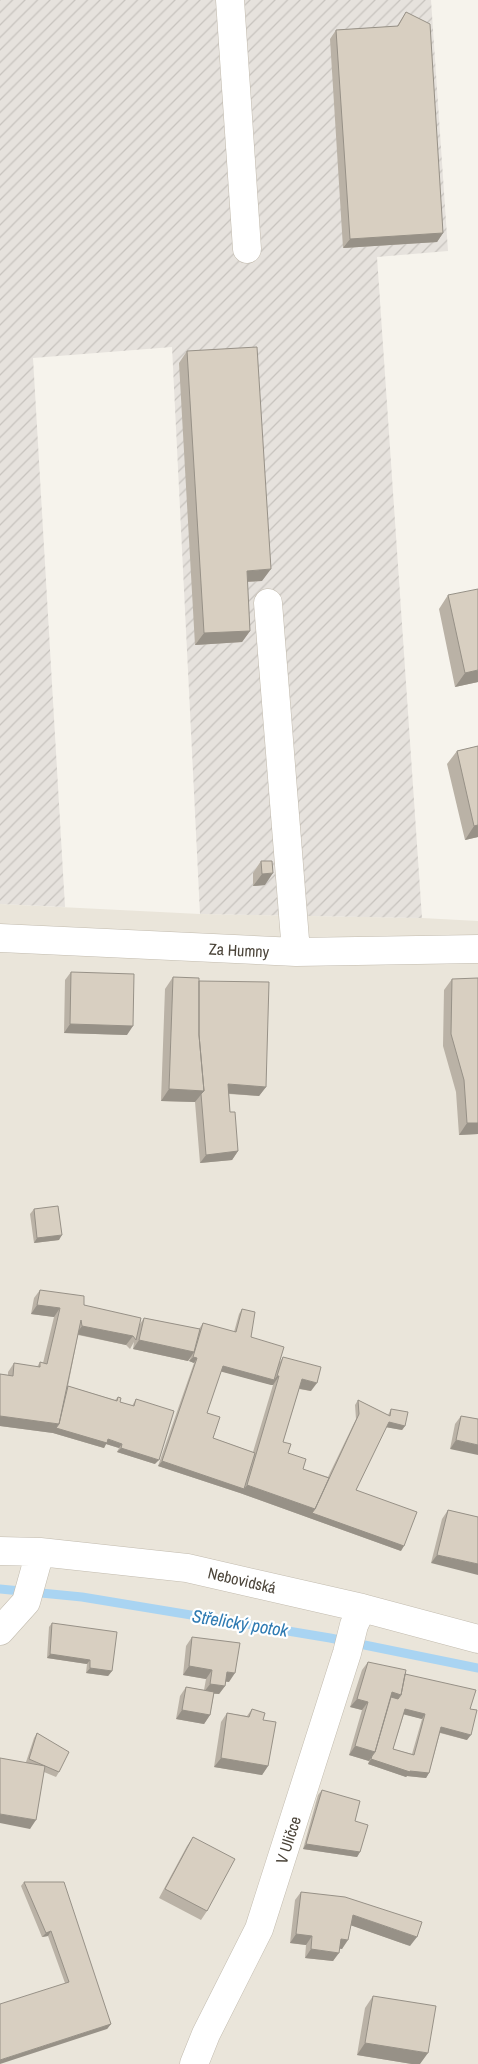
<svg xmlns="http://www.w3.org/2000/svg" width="478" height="2064" viewBox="0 0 478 2064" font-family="'Archivo Narrow',sans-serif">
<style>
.residential{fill:#eae5da}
.industrial{fill:url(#industrial-furrows)}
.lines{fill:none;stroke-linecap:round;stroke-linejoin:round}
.stream{stroke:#a9d4f2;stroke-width:9}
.minor-casing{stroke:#c2bbae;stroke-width:29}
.minor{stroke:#fff;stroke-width:28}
.wall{fill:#bab2a6;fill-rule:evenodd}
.shaded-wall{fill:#979187}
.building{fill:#d8cfc1;stroke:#979187;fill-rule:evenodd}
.labels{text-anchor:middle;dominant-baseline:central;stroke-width:4.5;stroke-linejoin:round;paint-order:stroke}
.street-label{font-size:16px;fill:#4b4439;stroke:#fff}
.water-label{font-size:18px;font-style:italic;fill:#2e7ab2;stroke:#fff}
</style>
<defs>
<pattern id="industrial-furrows" width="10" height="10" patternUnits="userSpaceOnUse" patternTransform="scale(1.25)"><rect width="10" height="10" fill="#e6e2dd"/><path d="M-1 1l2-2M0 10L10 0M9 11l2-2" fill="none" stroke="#c7c3be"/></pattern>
</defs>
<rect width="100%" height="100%" fill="#f6f3ec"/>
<path class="residential" d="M0,904L200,914L422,918L478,921V2064H0Z"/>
<path class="industrial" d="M0,0H431L448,251L377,257L422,918L200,914L172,347L33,358L65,907L0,904Z"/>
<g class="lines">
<path class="stream" d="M0,1589L82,1597L330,1638L478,1668"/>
<defs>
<path id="minor" d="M230,0L247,249
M268,603L296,952
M0,938L296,952L478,949
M0,1551L40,1552L187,1568L362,1608L478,1639
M0,1631L26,1602L40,1552
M194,2064L206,2034L259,1929L347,1653L354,1625L362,1608"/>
</defs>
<use href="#minor" class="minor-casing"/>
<use href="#minor" class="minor"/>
</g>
<path class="wall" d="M406,12L443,233L437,242L343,248L330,39L336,30L397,26Z
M187,351L262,581L247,582L250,631L242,642L195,645L179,363Z
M448,595L478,682L455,687L439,609Z
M478,746V837L465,840L447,764L457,751Z
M261,861L265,885L253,886V873Z
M71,972L127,1035L64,1033L65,980Z
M173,977L199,981L266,1087L259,1096L229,1094L230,1112L238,1151L232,1160L200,1163L195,1102L161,1101L165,989Z
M452,979L478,1134L459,1135L456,1092L443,1046L444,990Z
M34,1209L59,1240L34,1243L30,1214Z
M40,1290L84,1305L140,1324L144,1318L199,1329L203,1323L234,1332L239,1314L242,1309L251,1337L280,1362L283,1357L311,1391L299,1389L283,1442L288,1453L303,1469L328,1477L356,1419L355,1405L358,1400L388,1415L391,1409L405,1426L402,1430L386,1427L356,1490L401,1551L240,1493L158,1466L194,1363L189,1361L191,1357L188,1361L133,1349L134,1342L130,1349L126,1345L78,1335L68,1386L115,1400L118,1397L120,1402L132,1406L136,1399L155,1464L117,1452L119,1448L106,1444L104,1448L53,1433L0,1426V1374L8,1375V1372L14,1363L37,1367L40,1362L43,1363L54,1317L31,1314L34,1298ZM221,1371L273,1385L253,1452L213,1438L207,1413Z
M461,1416L478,1419L450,1449L455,1424Z
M448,1510L478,1517L431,1563L442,1519Z
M52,1623L112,1671L108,1676L86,1673L87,1664L47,1658L49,1627Z
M192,1637L229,1682L226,1681L225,1686L219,1694H214L210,1715L204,1724L176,1719L180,1696L186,1687L204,1690L206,1679L183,1675L186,1646Z
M368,1662L405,1674L470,1709L467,1740L440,1733L429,1773L426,1778L407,1776L406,1777L368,1764L369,1761L349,1755L362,1710L350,1707L362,1670ZM404,1714L422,1719L412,1754L393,1749Z
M252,1709L263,1720L268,1766L262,1775L214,1767L221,1722L227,1713L247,1716Z
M37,1733L59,1772L56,1777L44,1772L30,1829L26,1762L34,1738Z
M322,1790L355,1821L360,1852L357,1857L303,1849L318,1795Z
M193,1837L207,1911L201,1920L159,1898L187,1846Z
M24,1882L111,2024L107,2029L65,1983L48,1936L42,1937L21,1886Z
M301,1892L410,1946L351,1925L342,1949L340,1948L333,1961L305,1958L306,1945L290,1943L295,1900Z
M373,1996L420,2064H412L357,2055L365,2008Z"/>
<path class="shaded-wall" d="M443,233L437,242L343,248L350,239Z
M271,569L262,581L239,582L247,571Z
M250,631L242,642L195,645L204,633Z
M478,670V682L455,687L465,673Z
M478,825V837L465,840L474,826Z
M273,873L265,885L253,886L262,874Z
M70,1024L133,1026L127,1035L64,1033Z
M228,1084L266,1087L259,1096L222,1093Z
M169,1089L204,1091L195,1102L161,1101Z
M467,1123H478V1134L459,1135Z
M238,1151L232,1160L200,1163L206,1155Z
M62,1235L59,1240L34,1243L37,1238Z
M37,1305L60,1308L54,1317L31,1314Z
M82,1326L133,1336L126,1345L76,1334Z
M139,1340L194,1352L188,1361L133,1349Z
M193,1357L197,1358L194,1363L189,1361Z
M223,1366L274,1380L277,1376H279L273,1385H271L219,1371Z
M302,1379L317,1383L311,1391L296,1388Z
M0,1416L59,1424L122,1444L119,1448L106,1444L104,1448L53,1433L0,1426Z
M389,1422L405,1426L402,1430L385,1427Z
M456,1440L478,1445V1455L450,1449Z
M121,1448L159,1460L155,1464L117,1452Z
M162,1461L244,1489L247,1485L315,1509L404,1546L401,1551L240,1493L158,1466Z
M437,1555L478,1564V1575L431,1563Z
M50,1654L90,1660L87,1664L47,1658Z
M189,1666L212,1670L206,1679L183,1675Z
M90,1668L112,1671L108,1676L86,1673Z
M227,1672L235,1673L229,1682L220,1681Z
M210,1684L225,1686L219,1694L204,1692Z
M392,1692L401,1695L395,1704L388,1701Z
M357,1699L368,1702L362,1710L350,1707Z
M405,1709L425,1714L422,1719L402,1714Z
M182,1710L210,1715L204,1724L176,1719Z
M441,1727L471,1735L467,1740L438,1732Z
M355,1746L375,1752L369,1761L349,1755Z
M221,1758L268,1766L262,1775L214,1767Z
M371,1759L429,1773L426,1778L407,1776L406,1777L368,1764Z
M0,1814L36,1820L30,1829L0,1823Z
M306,1844L360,1852L357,1857L303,1849Z
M353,1915L417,1937L410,1946L347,1924Z
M51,1931L48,1936L42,1937L46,1933Z
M296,1934L312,1936L306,1945L290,1943Z
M341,1939L348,1940L342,1949L335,1948Z
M311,1949L339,1953L333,1961L305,1958Z
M111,2024L107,2029L0,2064V2060Z
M365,2043L428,2053L420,2064H412L357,2055Z"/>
<path class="building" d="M406,12L430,24L443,233L350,239L336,30L398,26Z
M257,347L271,569L247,571L250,631L204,633L187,351Z
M478,589V670L465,673L448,595Z
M478,746V825L474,826L457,751Z
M261,861H272L273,873L262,874Z
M71,972L134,974L133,1026L70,1024Z
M173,977L199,978V1035L204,1091L169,1089Z
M478,978V1123H467L464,1080L451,1034L452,979Z
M199,981L269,982L266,1087L228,1084L230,1112H235L238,1151L206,1155L201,1094L204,1091L199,1035Z
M58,1206L62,1235L37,1238L34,1209Z
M40,1290L84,1296V1305L141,1318L136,1340L133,1336L82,1326L81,1320L59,1424L0,1416V1374L13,1376L14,1363L40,1367V1362L47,1364L60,1308L37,1305Z
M242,1309L255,1312L251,1337L284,1347L274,1380L223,1366L207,1413L220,1417L213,1438L255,1453L244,1489L162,1461L197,1358L193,1357L203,1323L236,1332Z
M144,1318L200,1329L194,1352L139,1340Z
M283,1357L321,1367L317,1383L302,1379L283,1442L291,1444L288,1453L306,1459L303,1469L329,1478L315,1509L247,1485L279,1376H277Z
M68,1386L117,1401L118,1397L121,1398L120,1402L134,1406L136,1399L174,1411L159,1460L121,1448L122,1444L108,1439L107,1443L56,1428L59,1424Z
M358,1400L390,1416L391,1409L408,1412L405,1426L389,1422L356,1490L417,1512L404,1546L312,1513L315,1509L359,1414Z
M461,1416L478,1419V1445L456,1440Z
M448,1510L478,1517V1564L437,1555Z
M52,1623L117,1632L112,1671L90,1668V1660L50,1654Z
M192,1637L240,1643L235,1673L227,1672L225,1686L210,1684L212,1670L189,1666Z
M368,1662L406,1670L401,1695L392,1692L375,1752L355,1746L368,1702L357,1699Z
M405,1674L476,1690L470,1709L477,1710L471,1735L441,1727L429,1773L410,1771V1772L371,1759L372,1756L375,1752L391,1697L398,1699L401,1695ZM405,1709L425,1714L414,1755L393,1749Z
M186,1687L214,1692L210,1715L182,1710Z
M252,1709L265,1713L263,1720L276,1722L268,1766L221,1758L227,1713L249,1717Z
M37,1733L69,1752L59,1772L29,1759Z
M0,1758L45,1766L36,1820L0,1814Z
M322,1790L360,1801L355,1821L368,1825L360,1852L306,1844Z
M193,1837L235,1859L207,1911L165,1889Z
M24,1882H64L111,2024L0,2060V2004L69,1982L51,1931L46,1933Z
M301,1892L345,1897L422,1922L417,1937L353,1915L348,1940L341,1939L339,1953L311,1949L312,1936L296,1934Z
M373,1996L436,2006L428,2053L365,2043Z"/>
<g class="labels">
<g class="street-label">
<text transform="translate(239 950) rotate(3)">Za Humny</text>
<text transform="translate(242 1580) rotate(13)">Nebovidská</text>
<text transform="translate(288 1840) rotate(-72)">V Uličce</text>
</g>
<g class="water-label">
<text transform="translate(240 1623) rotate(9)">Střelický potok</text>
</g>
</g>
</svg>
